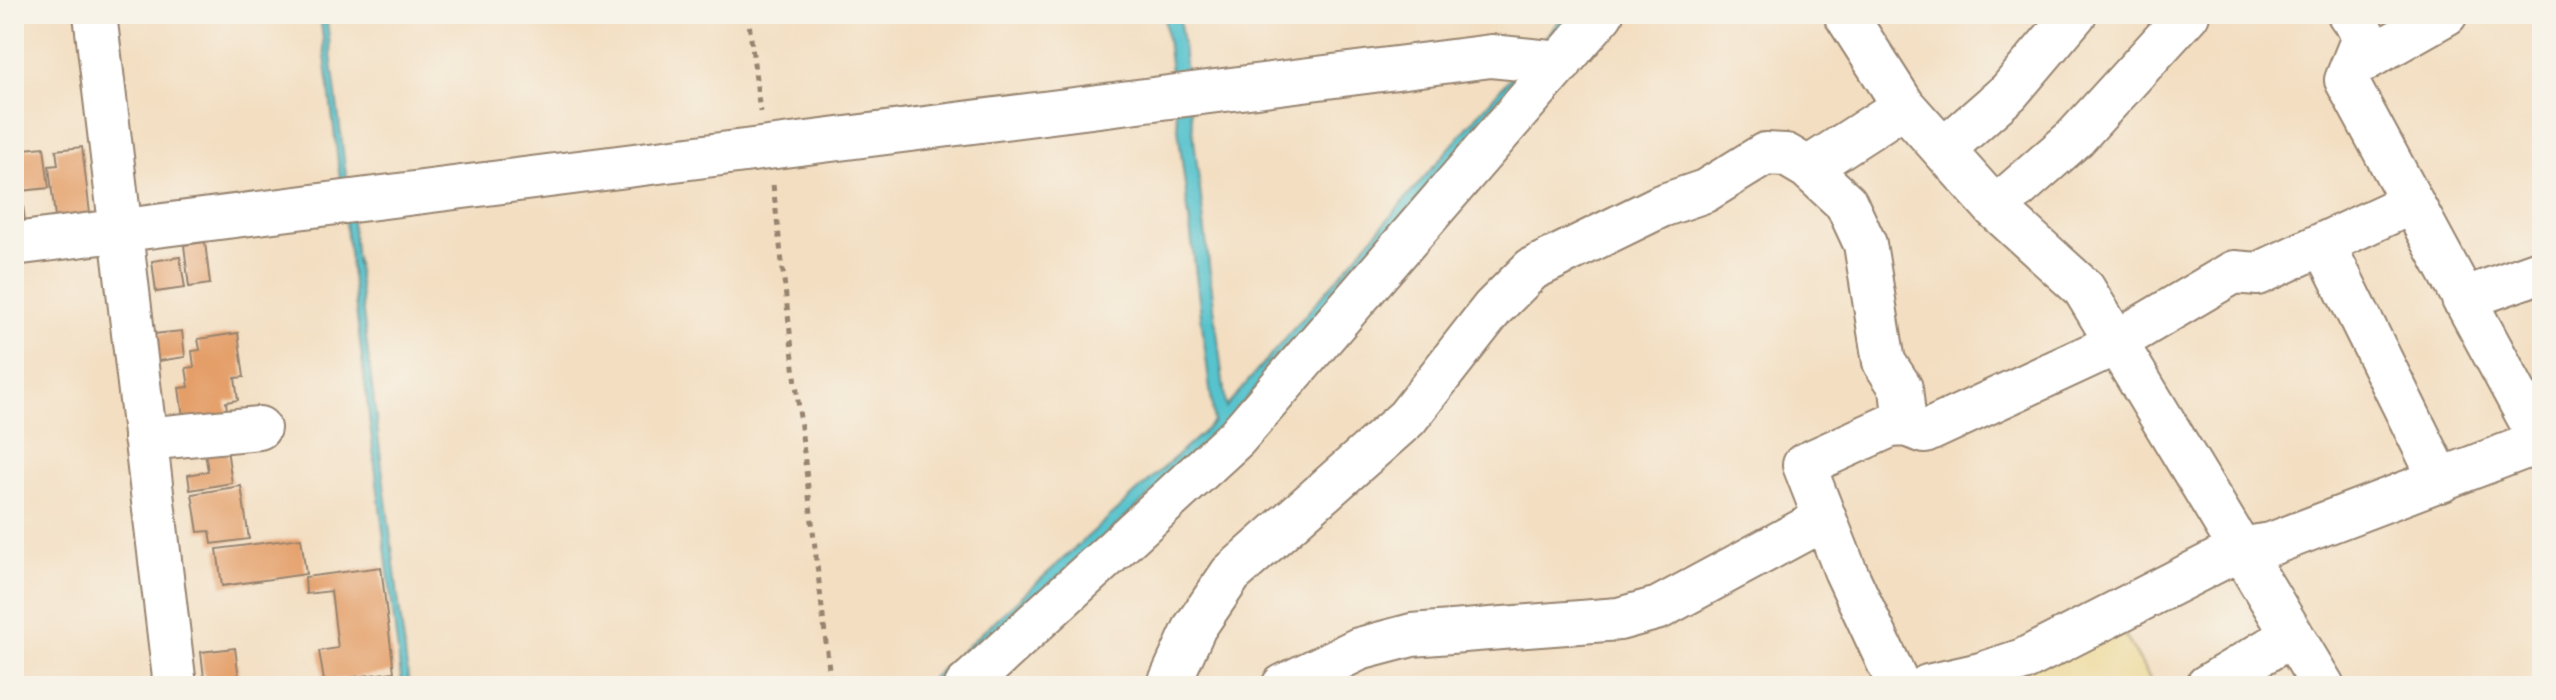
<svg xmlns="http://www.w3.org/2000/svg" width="2556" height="700" viewBox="0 0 2556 700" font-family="Delius,sans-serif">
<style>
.sand{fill:#eeda9e;stroke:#94825e;stroke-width:2}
.water{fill:#56c3cd;stroke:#487676;stroke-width:2}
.building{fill:#e49e68}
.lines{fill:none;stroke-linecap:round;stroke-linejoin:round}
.minor-casing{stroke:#978470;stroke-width:46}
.path{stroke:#978470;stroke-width:5;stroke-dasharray:6 6;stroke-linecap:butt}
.minor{stroke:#fff;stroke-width:42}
</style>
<rect width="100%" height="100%" fill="#f7f3e8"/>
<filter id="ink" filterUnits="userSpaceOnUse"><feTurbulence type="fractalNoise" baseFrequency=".0125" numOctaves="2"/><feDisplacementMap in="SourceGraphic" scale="16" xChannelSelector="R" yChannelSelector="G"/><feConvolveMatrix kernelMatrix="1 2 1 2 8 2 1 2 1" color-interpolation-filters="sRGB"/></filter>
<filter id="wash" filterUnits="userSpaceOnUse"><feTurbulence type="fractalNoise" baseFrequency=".006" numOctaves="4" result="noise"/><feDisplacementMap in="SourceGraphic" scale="32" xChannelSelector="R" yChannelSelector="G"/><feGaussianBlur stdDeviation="1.8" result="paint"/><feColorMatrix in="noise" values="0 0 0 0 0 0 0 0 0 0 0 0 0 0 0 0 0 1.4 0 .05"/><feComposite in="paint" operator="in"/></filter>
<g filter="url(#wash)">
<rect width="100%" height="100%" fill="#f3dec1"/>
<path class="sand" d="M2117,621L2154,686H1994Z"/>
<path class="water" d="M320,14H326L409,686H402Z
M1164,14H1179L1226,407L1565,14H1577L1215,436L940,686H923L1214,422Z"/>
<g id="blocks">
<path class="building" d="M44,147L49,188L21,191L26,229L14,231V150Z
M82,147L91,222L56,226L49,166L58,165L56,150Z
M205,242L210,284L189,287L184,245Z
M180,257L185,288L156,292L152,261Z
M182,331L185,357L158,361L154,334Z
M238,333L244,377L235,378L238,400L226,402L229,426L185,432L179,388L189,387L186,368L194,367L192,351L200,350L198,339Z
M227,449L232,483L190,490L188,475L208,471L205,453Z
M241,486L249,539L212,544L210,531L198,532L192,494Z
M301,538L306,574L222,586L217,549Z
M381,567L394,672L324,681L319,651L338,648L331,591L306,594L305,577Z
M235,648L240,686H205L201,652Z"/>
</g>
</g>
<g filter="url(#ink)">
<use href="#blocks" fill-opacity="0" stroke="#978470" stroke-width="2"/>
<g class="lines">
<defs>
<path id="minor" d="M95,14L175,686
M1845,14L1904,106L1995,208L2084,289L2323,686
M2349,14L2364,35L2346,80L2541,441
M2352,67L2446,14
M1944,149L2009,92L2075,14
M1808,168L1904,106
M1995,208L2075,138L2188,14
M14,244L1491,56L1561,63
M2324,245L2441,481
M2463,299L2542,271
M145,439L259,428
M966,686L1236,438L1602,14
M1168,686L1195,627L1231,574L1407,418L1493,308L1532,269L1661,206L1705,191L1765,154L1786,155L1808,168L1846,203L1865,244L1884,362L1901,388L1905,425
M1283,686L1359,649L1412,635L1619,619L1659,608L1824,519
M1899,686L1845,570L1804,465L1890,426L1905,425L1925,432L2102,350L2234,272L2258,274L2411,203
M1928,686L1981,674L2023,660L2240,549L2271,544L2542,441
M2207,686L2291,636"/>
</defs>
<use href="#minor" class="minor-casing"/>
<path class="path" d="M748,14L760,112
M773,185L831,686"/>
<use href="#minor" class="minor"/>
</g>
</g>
<rect width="2556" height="700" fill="none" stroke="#f7f3e8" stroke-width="48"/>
</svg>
